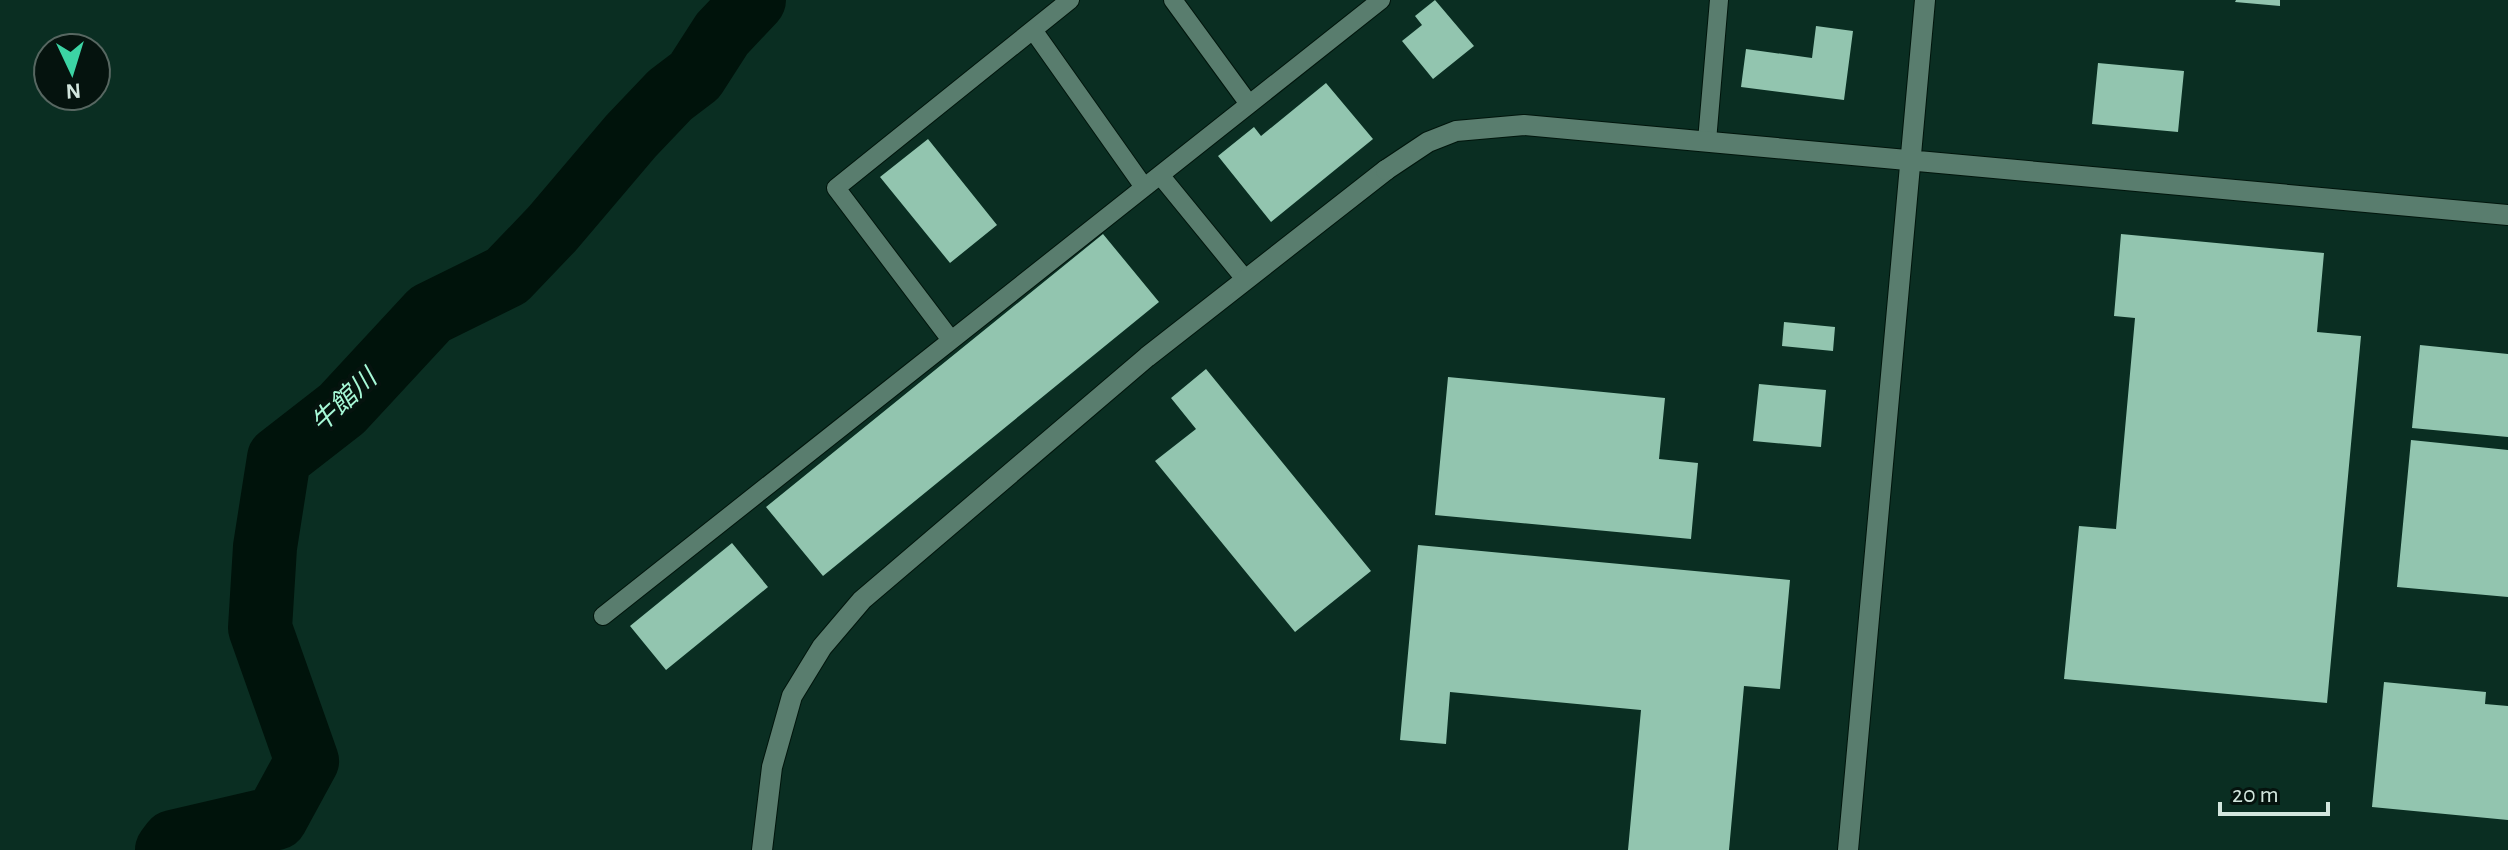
<svg xmlns="http://www.w3.org/2000/svg" width="2508" height="850" viewBox="0 0 2508 850" font-family="'Alegreya Sans','Noto Sans JP',sans-serif">
<style>
.lines{fill:none;stroke-linecap:round;stroke-linejoin:round}
.river{stroke:#00130b;stroke-width:64}
.building{fill:#92c5af}
.lane-casing{stroke:#00150c;stroke-width:20}
.street-casing{stroke:#00150c;stroke-width:22}
.secondary-casing{stroke:#00150c;stroke-width:22}
.lane{stroke:#597d6e;stroke-width:18}
.street{stroke:#597d6e;stroke-width:20}
.secondary{stroke:#597d6e;stroke-width:20}
.labels{text-anchor:middle;dominant-baseline:central;stroke-width:8;stroke-linejoin:round;paint-order:stroke}
.water-label{font-size:26px;font-style:italic;fill:#a7f8d7;stroke:#05130e}
</style>
<rect width="100%" height="100%" fill="#0a2e22"/>
<g class="lines">
<path class="river" d="M167,850L173,842L276,818L307,761L260,628L265,547L279,458L342,409L430,314L507,276L552,229L631,136L670,95L695,76L722,34L754,0"/>
</g>
<path class="building" d="M1435,0L1474,46L1433,79L1402,41L1422,25L1415,16Z
M2236,0H2280V6L2235,2Z
M1816,26L1853,31L1844,100L1741,87L1746,49L1812,58Z
M2098,63L2184,71L2178,132L2092,124Z
M1326,83L1373,139L1271,222L1218,156L1254,127L1261,136Z
M928,139L997,225L950,263L880,177Z
M1103,234L1159,302L823,576L766,507Z
M2121,234L2324,253L2317,332L2361,336L2327,703L2064,679L2079,526L2116,529L2135,318L2114,316Z
M1784,322L1835,327L1833,351L1782,346Z
M2420,345L2508,354V437L2412,428Z
M1206,369L1371,571L1295,632L1155,461L1196,429L1171,398Z
M1448,377L1665,398L1659,459L1698,463L1691,539L1435,515Z
M1759,384L1826,390L1821,447L1753,441Z
M2411,440L2508,450V597L2397,587Z
M732,543L768,587L666,670L630,626Z
M1418,545L1790,580L1780,689L1744,686L1729,850H1628L1641,710L1450,692L1446,744L1400,740Z
M2384,682L2486,692L2485,704L2508,706V820L2372,807Z"/>
<g class="lines">
<defs>
<path id="lane" d="M1173,0L1249,104
M1033,30L1144,187
M1707,141L1719,0
M1160,175L1245,279
M951,340L836,188L1070,0
M603,616L1381,0"/>
<path id="street" d="M762,850L772,767L792,696L822,647L862,600L1147,357L1386,170"/>
<path id="secondary" d="M1386,170L1428,142L1456,131L1524,125L2508,215
M1848,850L1925,0"/>
</defs>
<use href="#lane" class="lane-casing"/>
<use href="#street" class="street-casing"/>
<use href="#secondary" class="secondary-casing"/>
<use href="#lane" class="lane"/>
<use href="#street" class="street"/>
<use href="#secondary" class="secondary"/>
</g>
<g class="labels">
<g class="water-label">
<text transform="translate(344 401) rotate(-43)">牛館川</text>
</g>
</g>
<g transform="translate(72 72) rotate(176)"><circle r="38" fill="#05130e" stroke="#576761" stroke-width="2"/>
<path d="M0-6L14 30L0 20L-14 30Z" fill="#3cd4a4"/>
<text y="-12" font-size="22" font-weight="bold" text-anchor="middle" fill="#d3e6de">N</text>
</g>
<path d="M2220 802v12h108v-12" fill="none" stroke="#d3e6de" stroke-width="4"/>
<text x="2232" y="802" font-size="24" fill="#d3e6de" stroke="#05130e" stroke-width="6" paint-order="stroke">20 m</text>
</svg>
